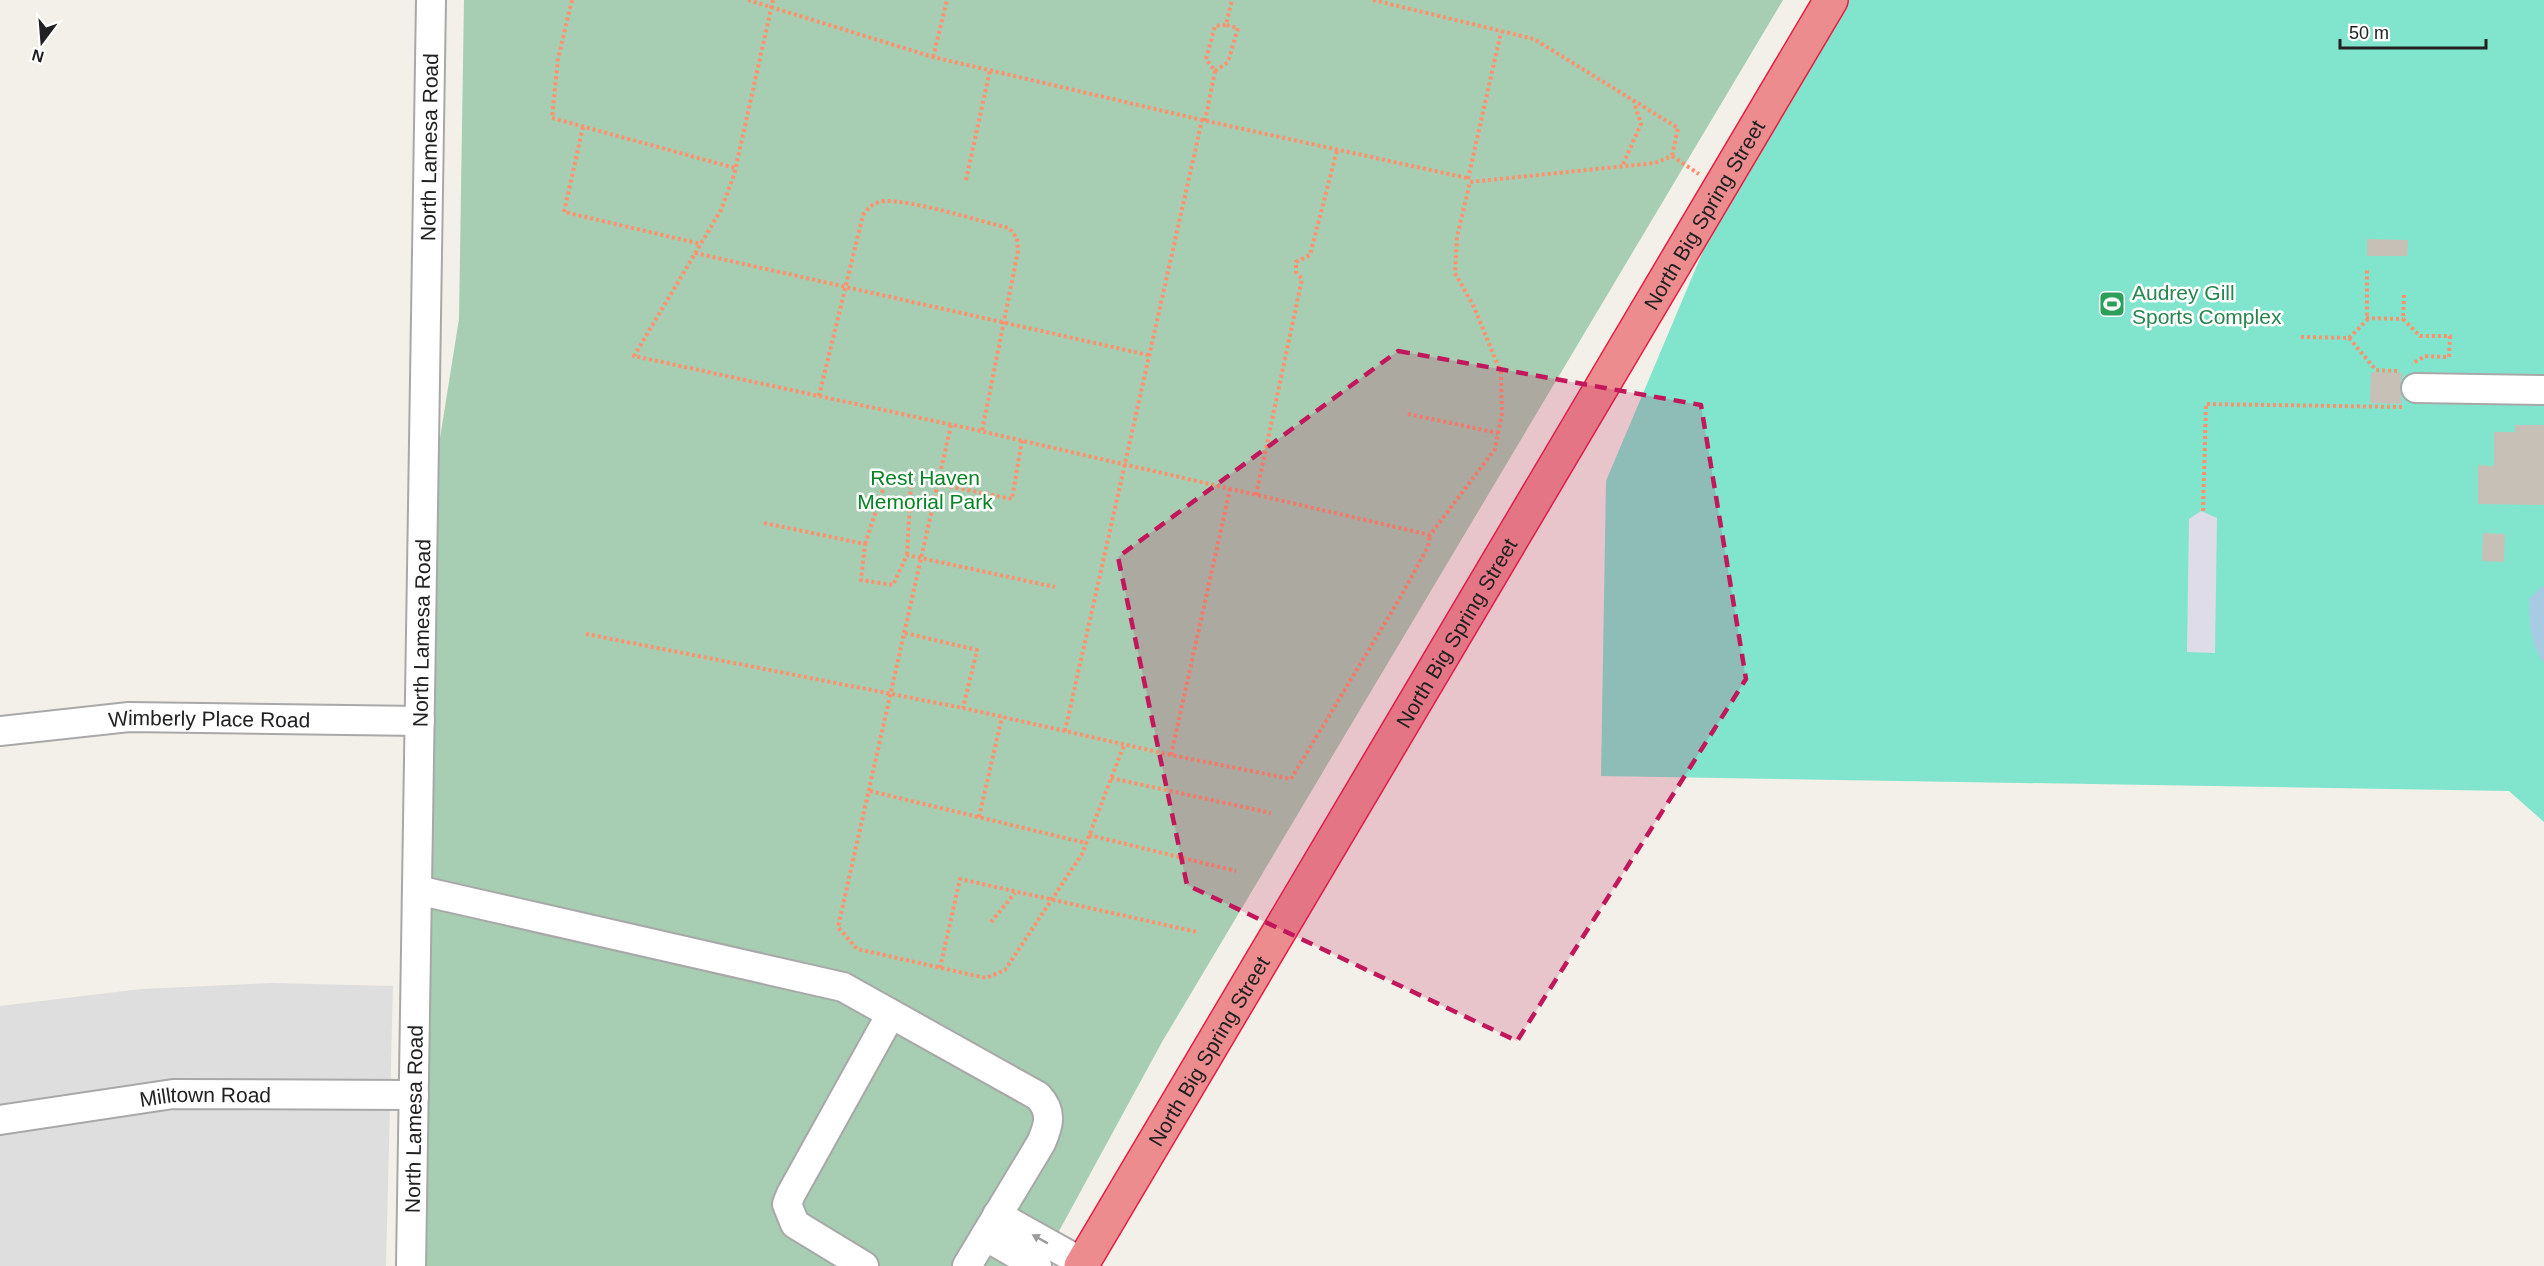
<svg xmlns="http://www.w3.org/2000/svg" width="2544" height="1266" viewBox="0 0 2544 1266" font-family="Helvetica,sans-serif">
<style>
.residential{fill:#dfdede}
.cemetery{fill:#a7cdb2}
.pitch{fill:#81e5ce}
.plaza{fill:#dddce8}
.water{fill:#a6cbe2}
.building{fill:#c7c0b6}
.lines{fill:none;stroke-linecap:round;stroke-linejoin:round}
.minor-casing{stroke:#a8a8a8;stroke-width:32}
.highway-casing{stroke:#e71e44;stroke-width:36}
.path{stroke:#ff916c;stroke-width:4;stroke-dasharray:3 3;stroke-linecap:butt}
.minor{stroke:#fff;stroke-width:28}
.highway{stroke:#ed8c8f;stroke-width:33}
.oneway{fill:#9b9b9b}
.marked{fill:#c2185b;fill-opacity:0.2;stroke:#c2185b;stroke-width:4.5;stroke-dasharray:12 8;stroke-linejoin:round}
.labels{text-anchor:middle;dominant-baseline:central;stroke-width:5;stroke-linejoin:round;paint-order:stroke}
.street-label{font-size:21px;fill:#212121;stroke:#fff}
.leisure-label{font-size:21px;fill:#27864d;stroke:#fff;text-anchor:start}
.park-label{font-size:21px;fill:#068423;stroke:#fff}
</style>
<rect width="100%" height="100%" fill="#f2f0e8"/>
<path class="residential" d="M272,983L393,986L386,1266H0V1006L141,989Z"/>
<path class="cemetery" d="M464,0H1783L1162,1042L1040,1266H427L426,747L433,482L459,319Z"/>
<path class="pitch" d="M1831,0H2544V822L2509,791L1601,776L1606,481L1755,128Z"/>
<path class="plaza" d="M2201,511L2217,518L2215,653L2187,652L2189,519Z"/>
<path class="water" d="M2544,585V663C2530,644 2529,622 2529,599Z"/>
<path class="building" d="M2367,239L2408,240L2407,256H2367Z
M2371,372L2402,373L2400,388L2402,404L2370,403Z
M2515,425H2544V505L2478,504V465L2494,466V432H2515Z
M2483,533L2505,534L2504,562L2482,561Z"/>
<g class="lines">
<defs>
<g id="minor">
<path d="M2416,388L2544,390"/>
<path id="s1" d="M0,731L129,717L420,721"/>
<path d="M417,890L843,987L1038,1096C1053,1112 1049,1125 1041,1143L967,1266"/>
<path id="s2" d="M0,1120L173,1094L414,1095"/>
<path d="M997,1215L1083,1263"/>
<path d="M985,1236L1037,1266"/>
<path id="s3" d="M411,1266L431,0"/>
<path d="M864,1266L795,1224L787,1204L791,1194L891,1014"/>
</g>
<g id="highway">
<path id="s4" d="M1081,1266L1831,0"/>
</g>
</defs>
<use href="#minor" class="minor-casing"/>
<use href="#highway" class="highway-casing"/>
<path class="path" d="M572,0L558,59L552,118L735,168
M748,0L933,57L1202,120L1467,178
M773,0L734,175L721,210L634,356L976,430L1430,535L1495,449L1502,413L1501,373L1474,307L1455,273L1457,237L1470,182L1655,163L1672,156
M1373,0L1534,39L1678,128L1672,156
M933,57L947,0
M1215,71L1228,62L1238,28L1226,25
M1205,121L1215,71L1206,59L1215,26L1226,25L1232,0
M583,127L564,212L701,244
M1672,156L1699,174
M1623,164L1641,124L1634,102
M1468,179L1501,32
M966,180L990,70
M695,253L1148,355
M2404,295L2403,319L2420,336H2450L2449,357L2425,356L2412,364
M2366,318L2403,319
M2301,337L2349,338L2376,370L2400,371
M2349,338L2367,320V270
M819,396L863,215C869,207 874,202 885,201C913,200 979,221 1009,228L1017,238L1018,251L982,431
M1408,414L1498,433
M951,425L838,927L857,949L986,978L1005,970L1082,854L1124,745
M938,484L1012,499L1022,440
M1256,495L1302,279L1296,272V262L1310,255L1337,150
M2203,511L2206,404L2404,407
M764,523L865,544L861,580L893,585L907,555L1055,587
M865,544L887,478L911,484L907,555
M905,633L977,650L963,708
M586,634L963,708L1171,755L1291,779L1400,598L1428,547L1430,535
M1065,731L1202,120
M1171,755L1230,489
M1111,778L1271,813
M870,791L1086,843
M979,817L1002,717
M1089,835L1236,871
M991,922L1015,893
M940,968L960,879L1197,932"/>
<use href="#minor" class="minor"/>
<use href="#highway" class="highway"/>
</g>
<defs><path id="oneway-solid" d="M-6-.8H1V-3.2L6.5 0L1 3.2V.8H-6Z" transform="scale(1.5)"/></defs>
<use class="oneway" href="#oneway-solid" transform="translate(1040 1239) rotate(-151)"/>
<path class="marked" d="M1398,351L1701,405L1746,679L1517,1041L1187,885L1118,557Z"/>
<defs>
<symbol id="stadium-square" viewBox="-11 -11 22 22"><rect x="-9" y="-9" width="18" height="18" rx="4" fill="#2e9e5b" stroke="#fff"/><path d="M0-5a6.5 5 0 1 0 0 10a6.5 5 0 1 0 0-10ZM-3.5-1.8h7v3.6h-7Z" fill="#fff"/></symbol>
</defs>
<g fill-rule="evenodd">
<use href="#stadium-square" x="2097" y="289" width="30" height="30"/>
</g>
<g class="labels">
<g class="street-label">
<text stroke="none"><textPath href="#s3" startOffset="1119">North Lamesa Road</textPath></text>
<text stroke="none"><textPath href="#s4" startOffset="1222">North Big Spring Street</textPath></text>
<text stroke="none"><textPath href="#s3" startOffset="633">North Lamesa Road</textPath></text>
<text stroke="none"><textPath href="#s4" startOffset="736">North Big Spring Street</textPath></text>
<text stroke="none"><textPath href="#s1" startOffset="210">Wimberly Place Road</textPath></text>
<text stroke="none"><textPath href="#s4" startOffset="250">North Big Spring Street</textPath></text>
<text stroke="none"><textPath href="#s2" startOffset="207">Milltown Road</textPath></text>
<text stroke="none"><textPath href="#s3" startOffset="147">North Lamesa Road</textPath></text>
</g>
<g class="leisure-label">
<text x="2132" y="292">Audrey Gill<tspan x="2132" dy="24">Sports Complex</tspan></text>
</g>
<g class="park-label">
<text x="925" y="477">Rest Haven<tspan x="925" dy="24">Memorial Park</tspan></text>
</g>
</g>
<g transform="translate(42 42) rotate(196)" stroke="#ffffff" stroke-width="4.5" paint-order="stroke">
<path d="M0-4.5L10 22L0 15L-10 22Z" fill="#212121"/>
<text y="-9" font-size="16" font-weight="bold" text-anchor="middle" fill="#212121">N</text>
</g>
<path d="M2340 39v9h146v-9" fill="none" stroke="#212121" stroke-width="3"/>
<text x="2349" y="39" font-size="18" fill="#212121" stroke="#ffffff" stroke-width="4.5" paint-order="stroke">50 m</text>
</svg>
